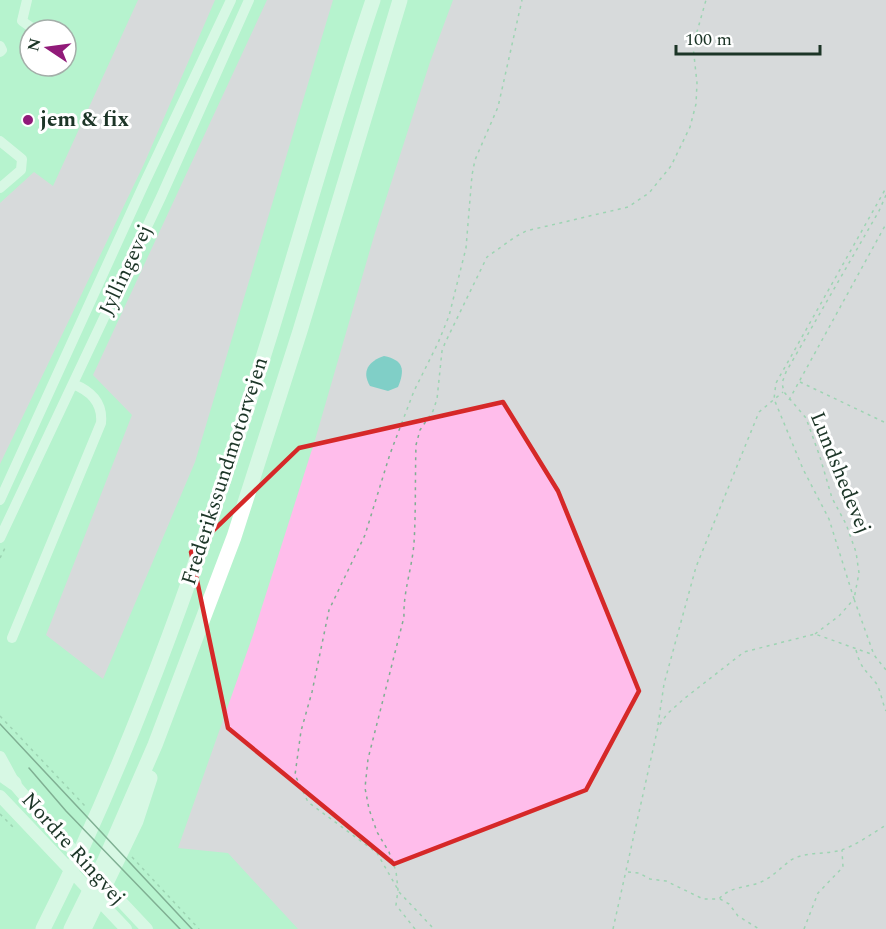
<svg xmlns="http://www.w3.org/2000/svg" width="886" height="929" viewBox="0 0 886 929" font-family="Spectral,serif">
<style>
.green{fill:#ffbdeb}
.water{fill:#3fa5bf}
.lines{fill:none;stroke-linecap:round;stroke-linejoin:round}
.path{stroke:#7faf92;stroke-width:1.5;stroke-dasharray:3 4.5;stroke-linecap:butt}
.minor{stroke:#fff;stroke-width:10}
.major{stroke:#fff;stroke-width:12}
.highway{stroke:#fff;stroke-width:15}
.tram{stroke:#3e5f4c;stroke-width:1.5}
.marked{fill:none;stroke:#d62828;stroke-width:4.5;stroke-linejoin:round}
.poi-dot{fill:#911a79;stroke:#fff;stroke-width:2}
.labels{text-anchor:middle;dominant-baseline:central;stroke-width:6;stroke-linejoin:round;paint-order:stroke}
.poi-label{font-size:21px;font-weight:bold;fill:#1c3527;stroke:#fff;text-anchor:start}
.street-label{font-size:21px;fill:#1c3527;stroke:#fff}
</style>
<rect width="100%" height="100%" fill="#b6f3ce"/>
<path class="green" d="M138,0H215L144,164L0,464V203L34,172L53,186Z
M267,0H333L195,462L103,679L46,635L132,415L93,375Z
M453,0H886V929H298L228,853L178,848L253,635L315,440L374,236L430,62Z"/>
<path class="water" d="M384,356C404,360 405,370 398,387L388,391L370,386C361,371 369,361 384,356Z"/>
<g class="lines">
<path class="path" d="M886,195L879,211L786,372L782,383L784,392L806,418L820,457L832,498L846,524L856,552L859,573L854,599L874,655L886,670
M800,382L886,423
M789,400L886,224
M0,558L5,548
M815,634L839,616L854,599L829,519L803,469L774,399L776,383L886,188
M856,650C861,669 865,669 876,683C881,691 882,702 886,711
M0,716L86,807
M658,725L664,684L696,567L759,412L783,392
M0,814L15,829
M132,857L199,929
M628,872L639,873L650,879L666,881L703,899H719C730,886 747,888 761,882C773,877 781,867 791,860C806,851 825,855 841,850C855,846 873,833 886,825
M397,888L377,853L308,802L295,775L301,731L312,692L329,610L365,535L390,454L414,391L438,343L449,316L466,248L472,175L475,160L498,107L522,0
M399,892L434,929
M720,899L729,904L738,916L759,929
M415,929L396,905L398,890L396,871L389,852L377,832L369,809L365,788L368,759L404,617C403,592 412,569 414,543C416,511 415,478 416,445L420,430L433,411L437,399L442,351L445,343L487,257L515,237L526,231L628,207L649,193L671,166L690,127L696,104L697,83L693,46L706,0
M613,929L658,727L667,714L685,698L744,652L815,634L874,655
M804,929L818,893L843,867L842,850"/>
<path class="minor" d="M27,0L22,21L35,30
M0,46L2,50L0,52
M0,141L22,159L21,170L0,188
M0,500L144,184L231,0
M0,538L161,197L249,0
M12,638L101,423C103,403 91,391 73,384"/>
<path class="major" d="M0,757L13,781
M9,778L52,828L147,929
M0,796L126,929"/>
<path class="highway" d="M0,773L14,783
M43,929C139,739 208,535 271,332C305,221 336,109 373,0
M71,929L105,860L155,745L234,537L300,331L400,0
M84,929L136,821L150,778"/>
<path class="tram" d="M0,724L192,929
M29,768L66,811L180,929"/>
</g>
<path d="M0 0H886V929H0ZM503,402L558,491L639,691L586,790L394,864L228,728L191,552L299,448Z" fill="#b6f3ce" fill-opacity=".55" fill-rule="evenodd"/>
<path class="marked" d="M503,402L558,491L639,691L586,790L394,864L228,728L191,552L299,448Z"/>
<circle class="poi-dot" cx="28" cy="120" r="6"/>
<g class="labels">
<g class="poi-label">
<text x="40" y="120">jem &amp; fix</text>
</g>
<g class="street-label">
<text transform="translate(126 270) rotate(-65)">Jyllingevej</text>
<text transform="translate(225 471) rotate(-72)">Frederikssundmotorvejen</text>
<text transform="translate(840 473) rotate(68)">Lundshedevej</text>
<text transform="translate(73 849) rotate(48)">Nordre Ringvej</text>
</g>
</g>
<g transform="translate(48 48) rotate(283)"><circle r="28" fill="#ffffff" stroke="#a4aea9" stroke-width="1.5"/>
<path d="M0-4.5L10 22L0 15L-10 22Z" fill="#911a79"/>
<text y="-9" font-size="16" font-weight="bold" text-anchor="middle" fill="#1c3527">N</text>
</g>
<path d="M676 45v9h144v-9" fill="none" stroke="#1c3527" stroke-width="3"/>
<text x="685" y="45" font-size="18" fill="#1c3527" stroke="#ffffff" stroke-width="4.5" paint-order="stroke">100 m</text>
</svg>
